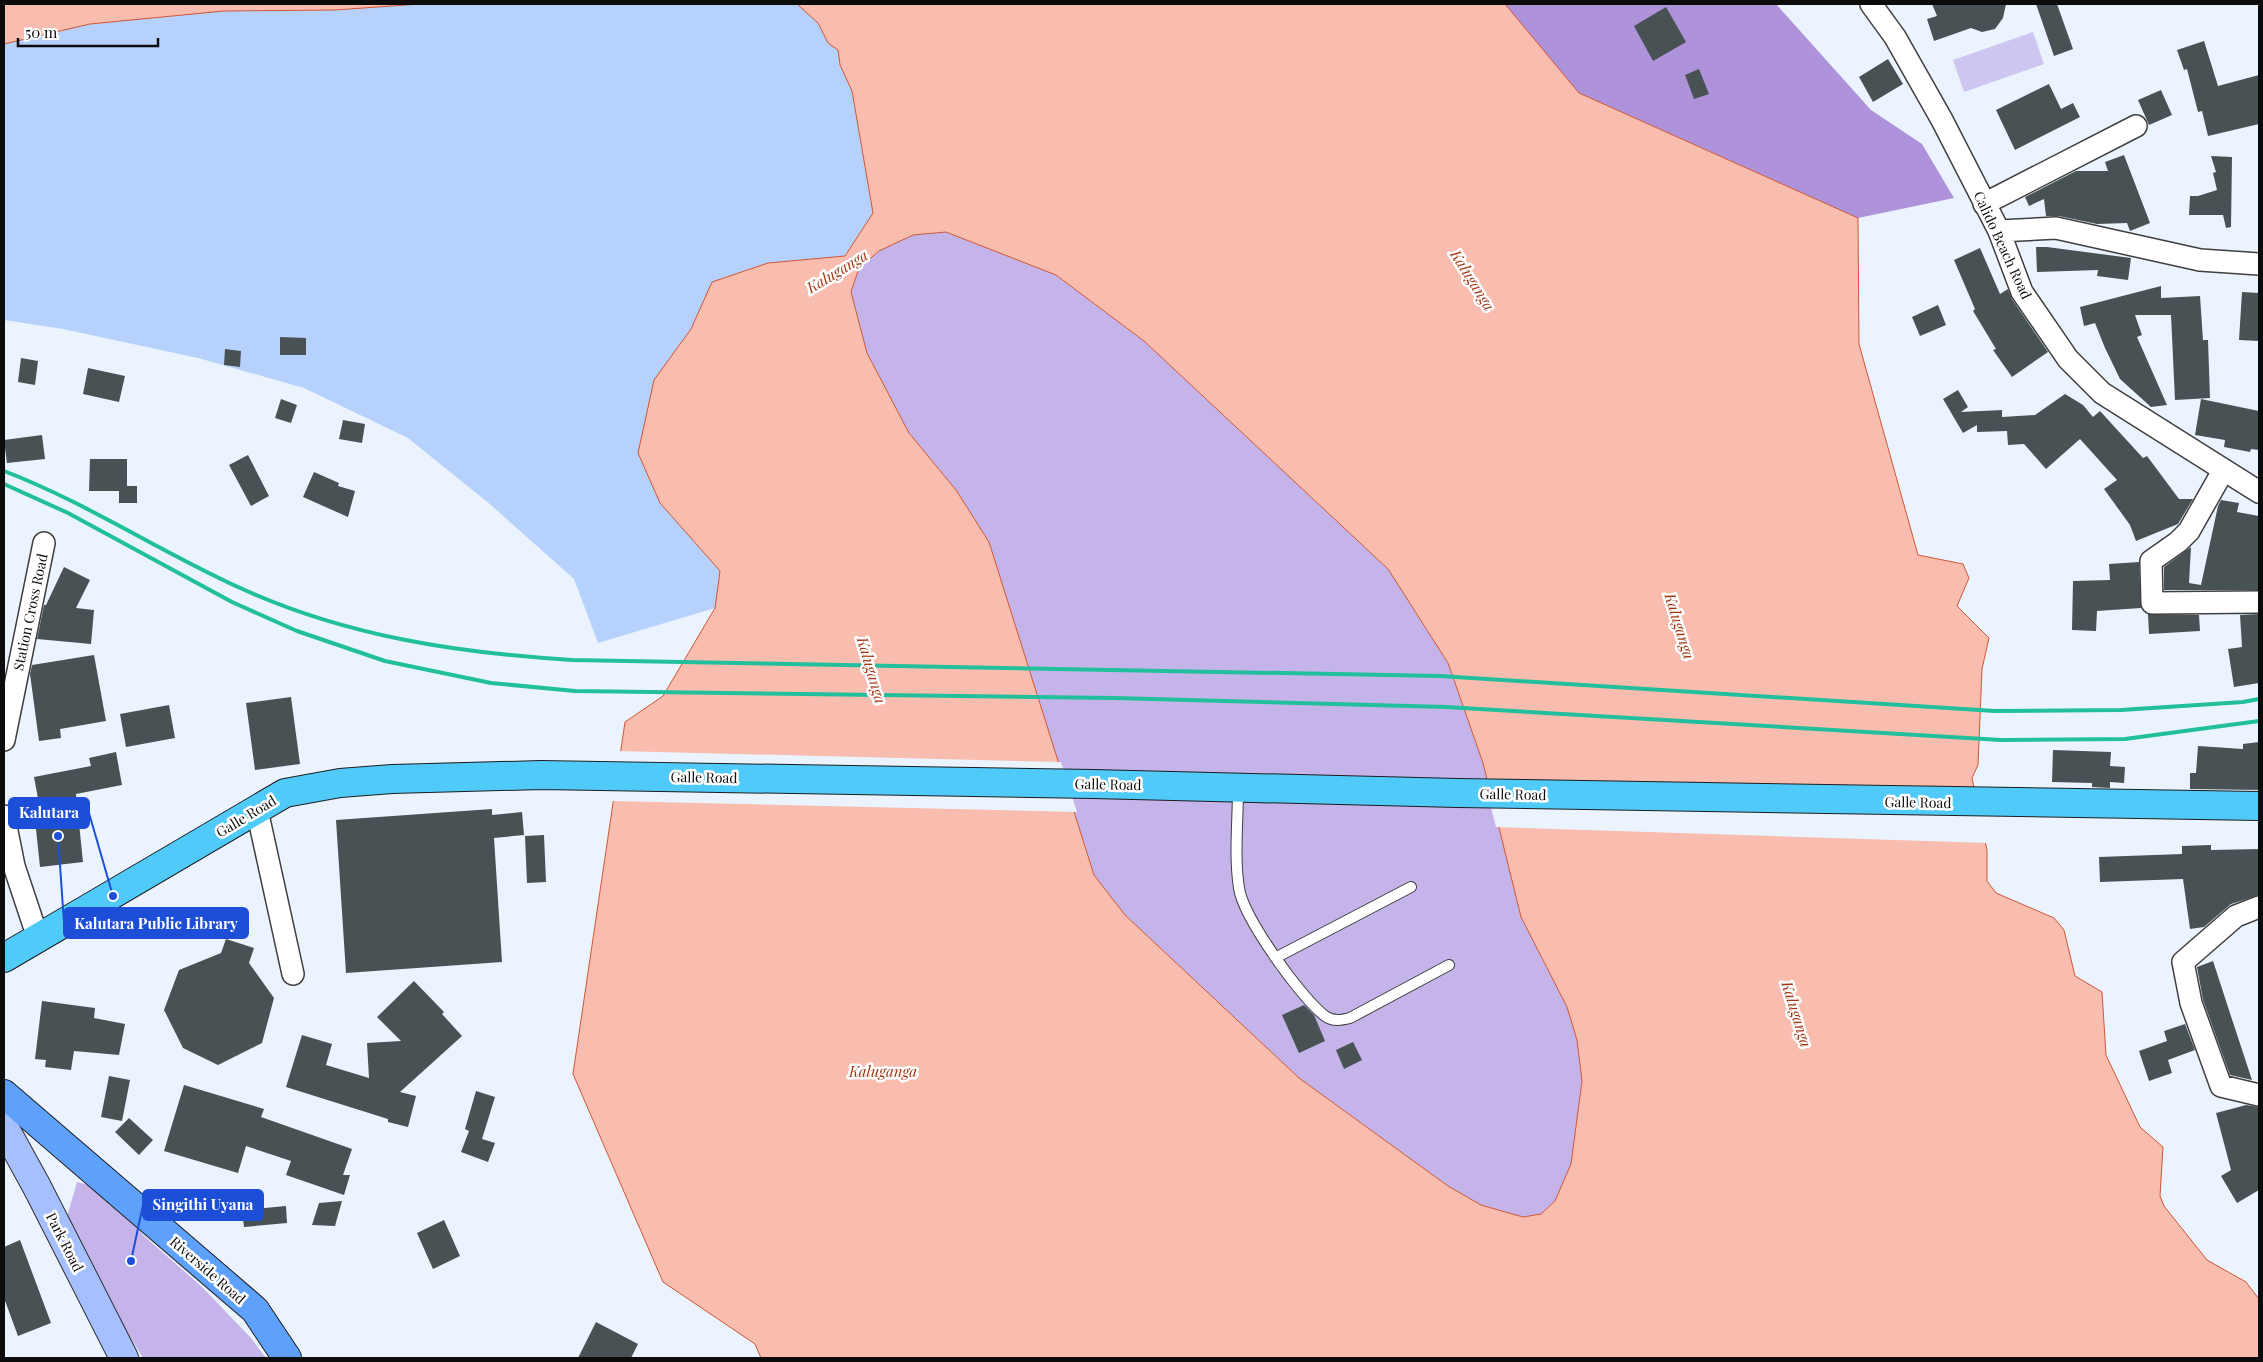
<svg xmlns="http://www.w3.org/2000/svg" width="2263" height="1362" viewBox="0 0 2263 1362" font-family="'Playfair Display',serif">
<style>
.green{fill:#c4b4ea}
.forest{fill:#ae93db}
.sand{fill:#b6d2fc}
.pitch{fill:#cdc6f1}
.water{fill:#f8bdaf;stroke:#d05634;fill-rule:evenodd}
.pier{fill:#ebf3ff}
.building{fill:#485255}
.lines{fill:none;stroke-linecap:round;stroke-linejoin:round}
.lane-casing{stroke:#3f3f3f;stroke-width:12}
.street-casing{stroke:#3f3f3f;stroke-width:24}
.secondary-casing{stroke:#2e2e2e;stroke-width:30}
.primary-casing{stroke:#1d1d1d;stroke-width:30}
.highway-casing{stroke:#1d1d1d;stroke-width:30}
.lane{stroke:#fff;stroke-width:10}
.street{stroke:#fff;stroke-width:21}
.secondary{stroke:#a6c0ff;stroke-width:28}
.primary{stroke:#5ea1fc;stroke-width:28}
.highway{stroke:#50caf8;stroke-width:28}
.rail{stroke:#21bf9b;stroke-width:4}
.labels{text-anchor:middle;dominant-baseline:central;stroke-width:5;stroke-linejoin:round;paint-order:stroke}
.street-label{font-size:14px;fill:#0c0c0c;stroke:#fff}
.water-label{font-size:15px;font-style:italic;fill:#a03713;stroke:#fff}
.leader{fill:none;stroke:#1d4ed8;stroke-width:2}
.callout-dot{fill:#1d4ed8;stroke:#fff;stroke-width:2}
.callout{fill:#1d4ed8;stroke:#1d4ed8;stroke-width:2}
.callout-label{font-size:15px;text-anchor:middle;font-weight:bold;fill:#fff}
</style>
<rect width="100%" height="100%" fill="#ebf3ff"/>
<path class="green" d="M946,232L1056,275L1144,341L1388,569L1448,663L1483,763L1521,917L1567,1007L1577,1040L1582,1081L1571,1164L1555,1201L1541,1214L1523,1217L1481,1205L1448,1186L1299,1078L1125,915L1094,875L989,542L956,490L909,433L867,353L851,292L859,268L879,251L913,235Z
M77,1182L105,1189L143,1235L202,1287L251,1338L266,1358H143L116,1314L67,1217Z"/>
<path class="forest" d="M1498,4H1776L1871,110L1922,144L1954,198L1858,218L1579,93Z"/>
<path class="sand" d="M420,4H797L818,23L828,43L838,50L840,65L852,91L873,213L845,256L768,263L712,282L691,329L654,380L660,503L720,571L715,608L598,643L574,579L491,505L408,438L304,388L198,358L63,329L4,320V44L90,24L224,11L335,10Z"/>
<path class="pitch" d="M2033,32L2044,64L1964,92L1953,60Z"/>
<path class="water" d="M4,4H420L335,10L224,11L90,24L4,44Z
M797,4H1505L1579,93L1858,218L1859,344L1918,555L1963,564L1969,578L1957,606L1989,638L1982,669L1978,765L1972,778L1987,850V881L1996,893L2054,918L2064,930L2075,976L2102,992L2106,1055L2140,1127L2163,1147L2160,1196L2164,1206L2207,1260L2246,1282L2259,1299V1358H761L755,1344L663,1282L573,1074L625,722L663,696L715,608L720,571L660,503L638,453L654,380L691,329L712,282L768,263L845,256L873,213L852,91L840,65L838,50L828,43L818,23ZM946,232L1056,275L1144,341L1388,569L1448,663L1483,763L1521,917L1567,1007L1577,1040L1582,1081L1571,1164L1555,1201L1541,1214L1523,1217L1481,1205L1448,1186L1299,1078L1125,915L1094,875L989,542L956,490L909,433L867,353L851,292L859,268L879,251L913,235Z"/>
<path class="pier" d="M618,751L1061,762L1077,812L611,801Z
M1484,780L1978,796L1988,843L1496,827Z"/>
<path class="building" d="M1932,4H2006L2003,18L1995,29L1982,32L1971,28L1934,41L1927,19L1937,16Z
M2036,4H2057L2073,49L2054,56Z
M1666,7L1686,42L1653,61L1634,26Z
M2204,41L2218,86L2259,75V124L2208,136L2202,111L2198,112L2187,69L2184,70L2177,50Z
M1888,59L1903,84L1873,102L1859,77Z
M1699,69L1709,94L1694,99L1685,75Z
M2049,84L2061,109L2073,103L2080,117L2015,150L1996,110Z
M2161,90L2172,115L2149,125L2138,100Z
M2124,155L2150,223L2130,231L2127,223L2097,224L2059,216H2046L2044,199L2029,206L2025,197L2076,171H2108L2105,162Z
M2211,156L2232,157L2231,227L2226,228L2223,215H2189L2190,196H2198L2217,190L2213,173L2216,172Z
M2036,247H2047L2131,258L2128,280L2097,276L2098,270L2037,272Z
M1980,248L2000,294L2008,289L2012,299L2048,352L2012,377L1993,350L1996,349L1973,311L1975,309L1954,260Z
M2161,286V298L2200,296L2203,340H2208L2210,398L2175,400L2171,315H2135L2142,335L2137,337L2167,405L2151,407L2120,379L2105,348L2095,323L2084,326L2080,307Z
M2242,292L2259,293V341L2239,340Z
M1938,305L1946,325L1920,336L1912,317Z
M280,337L306,338V355H280Z
M225,349L241,351L240,367L224,365Z
M21,358L38,361L35,385L18,382Z
M88,368L125,376L119,402L83,394Z
M1958,390L1968,407L1961,412L2002,410V417L2035,415L2065,394L2083,405L2093,417L2100,411L2143,458L2147,456L2179,499H2193L2178,524L2136,541L2130,525L2104,489L2117,480L2080,439L2046,469L2024,444L2008,445L2007,431L1977,432V425L1963,433L1943,399Z
M281,399L297,405L291,423L275,418Z
M2201,399L2259,411V450L2251,449L2250,452L2224,447L2225,440L2195,435Z
M343,420L365,424L362,443L339,439Z
M42,435L45,459L7,463L4,440Z
M248,455L269,496L251,506L229,465Z
M90,459H127V486H137V503H119V491H89Z
M314,472L339,483L338,486L355,491L348,517L303,497Z
M2221,500L2239,503L2237,512L2259,516V590H2164V567L2191,547L2189,583L2201,585L2218,506Z
M2139,562L2141,608L2097,611L2096,631L2072,630L2073,581L2110,580L2109,564Z
M64,567L90,580L76,608L94,610L91,644L37,639L44,605H46Z
M2148,614L2199,615L2200,631L2149,634Z
M2259,614V683L2234,687L2228,649L2242,647L2240,615Z
M94,655L106,721L60,729L61,738L39,741L30,674L32,665Z
M291,697L300,764L255,770L246,703Z
M169,705L175,738L126,747L120,714Z
M2259,742V790L2190,789V773H2196L2198,746L2243,749V744Z
M2053,750L2111,752L2110,766L2125,767L2124,783L2110,782V788L2092,787V783L2052,782Z
M116,752L122,785L76,794L83,862L40,867L34,810L40,809L34,777L91,766L89,758Z
M492,809V815L522,812L524,835L494,838L502,962L346,973L336,820Z
M544,835L546,882L527,883L525,836Z
M2211,845V850L2259,849V895L2231,904L2204,927L2190,929L2183,879L2100,882L2099,857L2182,854V846Z
M226,939L254,948L249,963L274,998L262,1043L218,1065L183,1048L164,1010L179,970L221,953Z
M2213,961L2227,1004L2252,1080L2230,1075L2203,1000L2197,967Z
M414,981L444,1012L442,1014L462,1036L400,1092L416,1096L408,1127L388,1122V1119L286,1087L302,1035L332,1044L326,1065L369,1078L367,1043L401,1041L377,1017Z
M42,1001L95,1008L94,1018L125,1024L119,1055L74,1051L71,1070L45,1067L46,1060L35,1059Z
M1304,1005L1314,1015L1325,1041L1299,1053L1282,1015Z
M2185,1024L2195,1050L2168,1060L2172,1073L2149,1081L2139,1051L2167,1041L2164,1031Z
M1353,1042L1362,1060L1344,1069L1336,1050Z
M109,1076L130,1080L122,1121L101,1117Z
M184,1085L264,1109L261,1117L352,1149L343,1175H350L344,1195L286,1175L291,1161L246,1146L238,1173L164,1151Z
M476,1091L495,1097L482,1139L495,1143L488,1162L461,1152L469,1131L465,1129Z
M2246,1105L2259,1107V1190L2237,1203L2221,1176L2231,1170L2216,1113Z
M129,1118L153,1140L139,1155L115,1132Z
M342,1201L335,1226L312,1225L319,1203Z
M286,1206L287,1223L244,1227L242,1210Z
M444,1220L460,1256L433,1269L417,1233Z
M20,1240L51,1323L18,1336L4,1298V1247Z
M596,1322L638,1344L631,1358H578Z"/>
<g class="lines">
<defs>
<path id="lane" d="M1238,789C1238,821 1234,856 1239,888C1243,917 1301,998 1325,1016C1333,1022 1342,1020 1350,1018L1449,965
M1277,957L1411,887"/>
<path id="street" d="M1871,4L1895,37L1942,120L1999,231L2022,292L2068,359L2102,393L2259,492
M1984,204L2136,126
M1999,231L2056,228L2200,260L2259,264
M2223,471L2189,531L2178,542L2151,561L2152,603L2259,602
M4,740L44,543
M257,810L293,974
M4,816L14,866L38,938
M2259,907L2236,916L2183,962L2191,1003L2221,1086L2259,1095"/>
<path id="secondary" d="M4,1127L37,1187L124,1358"/>
<path id="primary" d="M4,1094L255,1310L287,1358"/>
<path id="highway" d="M4,958L285,793L340,783L392,779L541,775L1093,784L1458,793L2259,806"/>
</defs>
<use href="#lane" class="lane-casing"/>
<use href="#street" class="street-casing"/>
<use href="#secondary" class="secondary-casing"/>
<use href="#primary" class="primary-casing"/>
<use href="#highway" class="highway-casing"/>
<use href="#lane" class="lane"/>
<use href="#street" class="street"/>
<use href="#secondary" class="secondary"/>
<use href="#primary" class="primary"/>
<use href="#highway" class="highway"/>
<path class="rail" d="M4,471C85,502 159,551 238,587C344,636 457,653 572,660L1440,676L1995,711L2121,710L2243,702L2259,699
M4,484L68,513L232,602L297,631L385,661L491,683L575,691L1114,698L1446,707L2001,740L2125,739L2259,721"/>
</g>
<g class="labels">
<g class="street-label">
<text transform="translate(2003 245) rotate(65)">Calido Beach Road</text>
<text transform="translate(30 612) rotate(-78)">Station Cross Road</text>
<text transform="translate(704 777) rotate(1)">Galle Road</text>
<text transform="translate(1108 784) rotate(1)">Galle Road</text>
<text transform="translate(1513 794) rotate(1)">Galle Road</text>
<text transform="translate(1918 802) rotate(1)">Galle Road</text>
<text transform="translate(246 816) rotate(-31)">Galle Road</text>
<text transform="translate(65 1242) rotate(63)">Park Road</text>
<text transform="translate(208 1270) rotate(41)">Riverside Road</text>
</g>
<g class="water-label">
<text transform="translate(837 271) rotate(-31)">Kaluganga</text>
<text transform="translate(1473 280) rotate(58)">Kaluganga</text>
<text transform="translate(1680 626) rotate(73)">Kaluganga</text>
<text transform="translate(872 670) rotate(74)">Kaluganga</text>
<text transform="translate(1797 1014) rotate(73)">Kaluganga</text>
<text x="883" y="1071">Kaluganga</text>
</g>
</g>
<path class="leader" d="M113 896L89 813M58 836L64 923M131 1261L143 1205"/>
<g class="callout-dot">
<circle cx="113" cy="896" r="5"/>
<circle cx="58" cy="836" r="5"/>
<circle cx="131" cy="1261" r="5"/>
</g>
<g class="callout">
<rect x="9" y="798" width="80" height="30" rx="5"/>
<rect x="64" y="908" width="184" height="30" rx="5"/>
<rect x="143" y="1190" width="120" height="30" rx="5"/>
</g>
<g class="callout-label">
<text x="49" y="818">Kalutara</text>
<text x="156" y="929">Kalutara Public Library</text>
<text x="203" y="1210">Singithi Uyana</text>
</g>
<rect width="2263" height="1362" fill="none" stroke="#0c0c0c" stroke-width="10"/>
<path d="M18 38v8h140v-8" fill="none" stroke="#0c0c0c" stroke-width="2.5"/>
<text x="25" y="38" font-size="15" fill="#0c0c0c" stroke="#ffffff" stroke-width="4" paint-order="stroke">50 m</text>
</svg>
